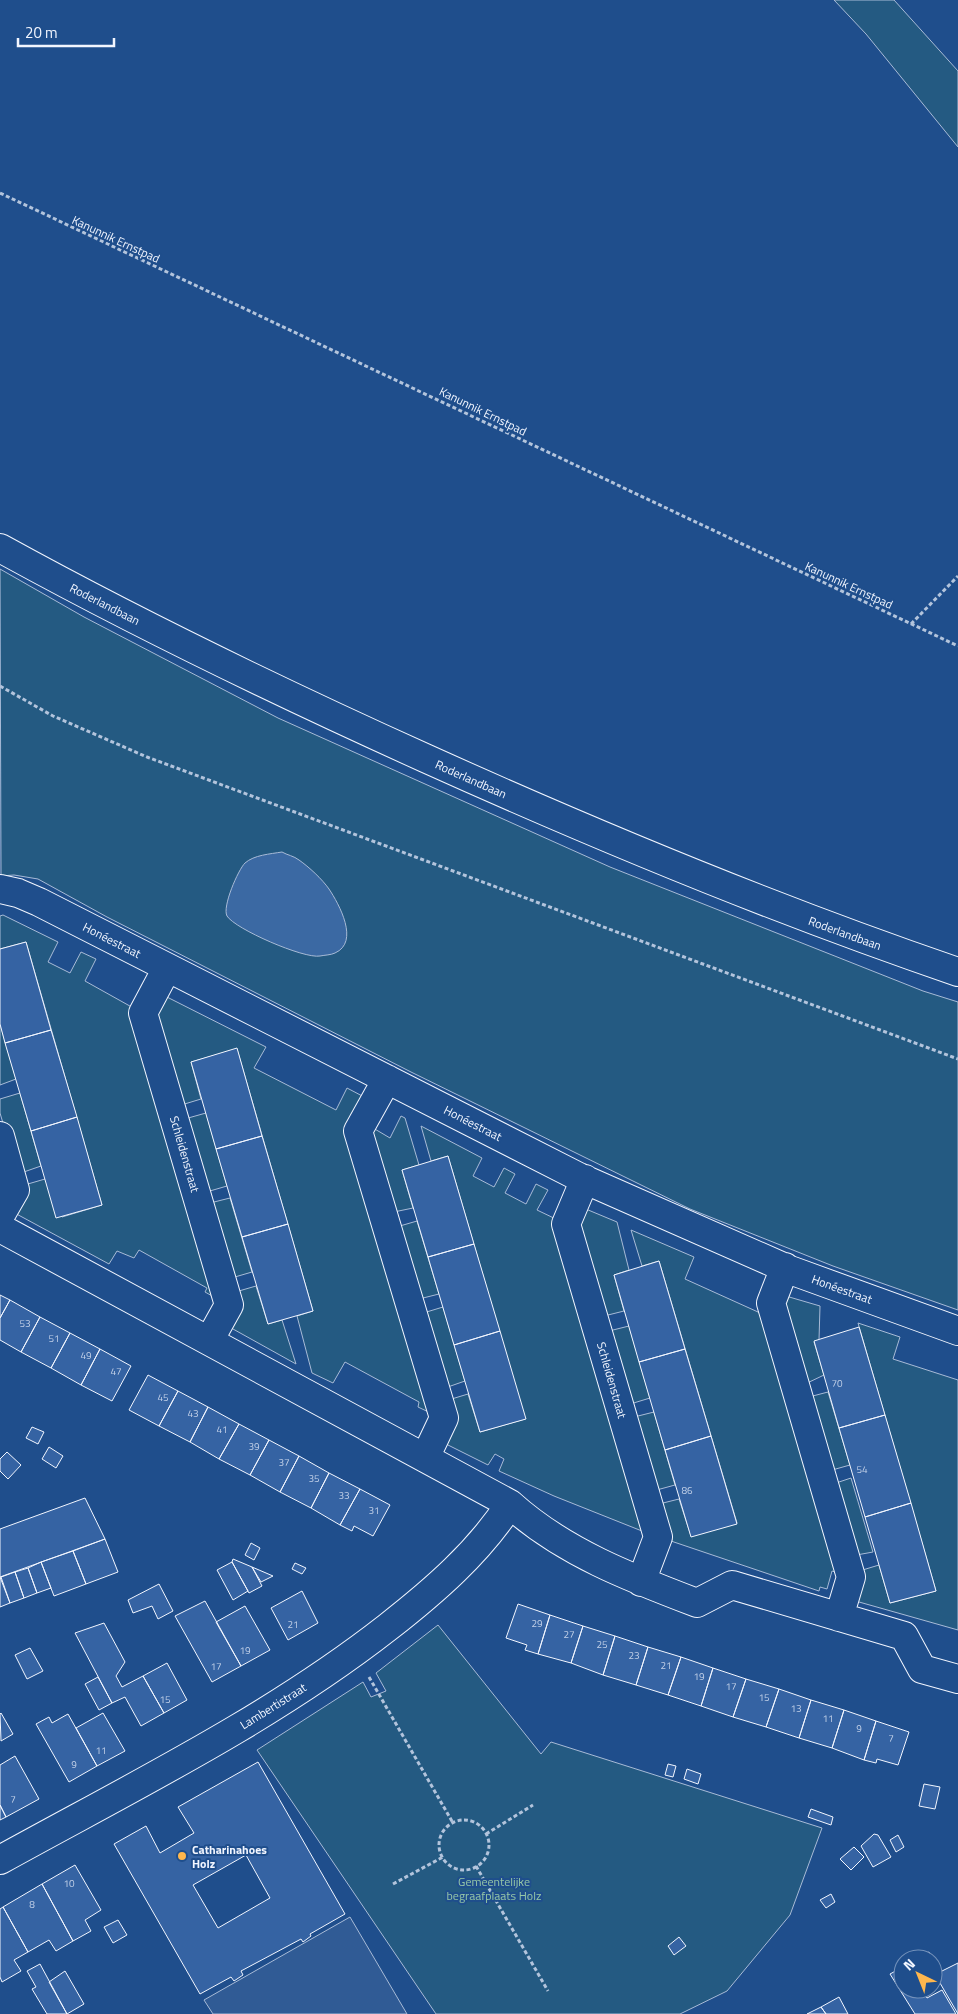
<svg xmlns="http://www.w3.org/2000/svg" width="958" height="2014" viewBox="0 0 958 2014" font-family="'Titillium Web',sans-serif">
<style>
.green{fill:#245a82;stroke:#a8bbd7}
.parking{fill:#305b95;stroke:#a8bbd7}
.water{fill:#3b69a3;stroke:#a8bbd7}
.building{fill:#3563a3;stroke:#f2f6ff;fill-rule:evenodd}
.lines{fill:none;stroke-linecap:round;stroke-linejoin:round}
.street-casing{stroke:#f2f6ff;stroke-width:30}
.primary-casing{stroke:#f2f6ff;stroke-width:30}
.path{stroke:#b3c4dc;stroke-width:3;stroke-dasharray:4 2.5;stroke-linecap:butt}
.street{stroke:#1f4e8c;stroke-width:28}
.primary{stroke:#1f4e8c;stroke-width:28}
.poi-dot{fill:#ffb74d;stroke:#1f4e8c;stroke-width:2}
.labels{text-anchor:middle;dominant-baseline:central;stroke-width:4;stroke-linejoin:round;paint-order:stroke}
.number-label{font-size:10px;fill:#c3d1e8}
.street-label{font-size:12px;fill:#f2f6ff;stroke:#1f4e8c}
.poi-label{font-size:12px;font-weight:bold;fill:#f2f6ff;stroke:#1f4e8c;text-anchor:start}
.park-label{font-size:12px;fill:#97c8a6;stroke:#1f4e8c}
</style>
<rect width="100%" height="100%" fill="#1f4e8c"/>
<path class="green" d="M834,0H894L958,71V147L866,34Z
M0,569L84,617L278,718L610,867L923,991L958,1002V1310L833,1266L690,1209L411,1072L107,917L38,879L14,875L1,876Z
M3,915L58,942L48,962L70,973L81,952L96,959L85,981L137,1010L223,1302L205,1292L207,1288L139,1250L134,1258L117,1251L109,1264L11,1211L21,1186L45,1179L62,1217L102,1205L26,942L0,949V916Z
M161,994L266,1047L254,1068L336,1110L347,1088L368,1099L352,1131L437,1416L418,1407L419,1402L345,1362L333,1383L312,1373L297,1316L313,1311L237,1049L191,1062L201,1099L178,1106L151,1013Z
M0,1024L16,1079L0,1085Z
M20,1093L41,1166L18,1174L0,1113V1099Z
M206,1113L227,1186L203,1193L181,1120Z
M401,1116L405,1118L419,1165L402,1170L413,1208L389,1213L368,1125L390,1138Z
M421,1126L482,1158L473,1176L494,1187L504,1168L515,1174L505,1193L526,1204L536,1184L548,1190L537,1210L560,1221L652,1535L554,1496L499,1471L504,1459L495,1454L488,1465L438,1440L445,1401L468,1394L480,1432L525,1419L448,1156L431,1161Z
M230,1198L252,1272L228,1279L206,1204Z
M581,1207L617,1222L629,1270L614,1275L624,1311L600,1317L573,1224Z
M417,1221L439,1294L415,1300L393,1228Z
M631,1230L694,1257L685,1279L758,1312L762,1311L844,1575L832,1571L827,1589L820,1587L819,1591L665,1539L655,1505L679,1499L691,1536L737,1523L659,1261L642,1266Z
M256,1286L268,1324L282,1320L296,1364L224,1324L232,1293Z
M779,1294L820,1306L819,1340L814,1342L824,1375L803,1385Z
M443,1307L465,1381L442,1389L420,1314Z
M858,1323L900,1337L893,1359L958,1380V1630L852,1600L856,1572L879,1565L890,1603L936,1591Z
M629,1326L650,1398L627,1405L605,1332Z
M828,1392L850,1465L825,1472L805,1398Z
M654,1412L675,1485L653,1491L630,1418Z
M851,1478L873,1552L851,1556L830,1485Z
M438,1625L541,1754L551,1742L822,1828L790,1915L727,1991L680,2014H436L257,1750L363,1682L371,1697L386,1691L376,1673Z"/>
<path class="parking" d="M350,1917L407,2014H213L204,2000Z"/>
<path class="water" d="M282,852C287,855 294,856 299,860C309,867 322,879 329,889C339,904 360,942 335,953C331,955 325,955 320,956C304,959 235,929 227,916C222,907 238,870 245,863C254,855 270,854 282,852Z"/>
<path class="building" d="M26,942L51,1030L5,1043L0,1024V949Z
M51,1030L77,1117L31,1131L5,1043Z
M237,1048L262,1136L216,1149L191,1062Z
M77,1117L102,1205L56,1218L31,1131Z
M262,1136L288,1224L242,1237L216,1149Z
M448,1156L474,1244L428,1257L402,1170Z
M288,1224L313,1311L268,1324L242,1237Z
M474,1244L500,1331L454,1345L428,1257Z
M659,1261L685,1349L639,1362L614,1275Z
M0,1295L10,1300L0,1318Z
M10,1300L40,1317L21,1352L0,1340V1318Z
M40,1317L70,1333L51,1368L21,1352Z
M859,1327L885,1415L839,1428L814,1341Z
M500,1331L526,1419L480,1432L454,1345Z
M70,1333L100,1349L81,1385L51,1368Z
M100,1349L131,1366L112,1401L81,1385Z
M685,1349L711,1436L665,1450L639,1362Z
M148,1375L178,1391L159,1426L129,1410Z
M178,1391L208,1407L190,1442L159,1426Z
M208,1407L239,1424L219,1459L190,1442Z
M885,1415L911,1503L865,1517L839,1428Z
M239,1424L269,1440L250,1475L219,1459Z
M32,1427L44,1432L38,1444L26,1438Z
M711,1436L737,1524L691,1537L665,1450Z
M269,1440L299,1456L280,1492L250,1475Z
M49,1447L63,1456L56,1468L42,1459Z
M7,1452L21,1465L8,1479L0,1471V1459Z
M299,1456L329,1473L311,1508L280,1492Z
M329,1473L360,1489L340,1525L311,1508Z
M360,1489L390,1505L373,1536L354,1526L352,1531L340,1525Z
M85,1498L105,1539L0,1577V1529Z
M911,1503L936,1591L890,1603L865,1517Z
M105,1539L118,1572L86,1584L73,1551Z
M251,1543L260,1548L254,1560L245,1555Z
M73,1551L86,1584L54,1596L41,1562Z
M233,1559L252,1567L262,1586L249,1593L232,1562Z
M41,1562L51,1588L37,1593L28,1568Z
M232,1562L248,1591L233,1600L217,1570Z
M295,1563L306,1568L302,1574L292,1569Z
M252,1567L273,1576L261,1582Z
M28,1568L37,1593L24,1598L15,1572Z
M15,1572L24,1598L10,1603L1,1577Z
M0,1577L10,1603L0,1607Z
M159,1584L173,1611L158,1619L152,1606L133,1613L128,1600Z
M302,1591L318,1623L288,1640L271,1608Z
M205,1601L241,1666L212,1682L175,1616Z
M518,1604L550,1615L538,1654L525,1650L527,1645L506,1638Z
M245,1606L270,1650L241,1666L216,1622Z
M550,1615L583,1626L571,1663L538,1654Z
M104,1623L125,1662L116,1676L122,1687L143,1676L164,1713L141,1726L125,1697L112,1703L75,1633Z
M583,1626L615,1636L603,1675L571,1663Z
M615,1636L648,1647L636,1685L603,1675Z
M648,1647L681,1657L668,1695L636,1685Z
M30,1648L43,1671L27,1679L15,1655Z
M681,1657L713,1668L701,1706L668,1695Z
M167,1663L187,1700L164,1713L143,1676Z
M713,1668L746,1679L733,1717L701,1706Z
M98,1677L112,1703L99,1710L85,1684Z
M746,1679L779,1689L766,1727L733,1717Z
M779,1689L811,1700L799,1738L766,1727Z
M811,1700L844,1710L832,1748L799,1738Z
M844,1710L876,1721L864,1760L832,1748Z
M1,1713L13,1734L1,1741L0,1714Z
M103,1713L125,1751L97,1766L76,1728Z
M68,1714L97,1766L69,1782L36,1724L49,1717L52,1723Z
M876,1721L909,1732L898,1765L877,1759L876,1763L864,1760Z
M15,1756L39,1799L6,1817L0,1805V1765Z
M258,1762L345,1914L310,1934L311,1936L303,1942L301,1939L241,1971L243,1975L234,1981L231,1977L200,1994L114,1844L146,1826L160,1853L194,1833L178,1807ZM246,1855L270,1898L218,1928L193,1885Z
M668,1764L676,1766L673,1777L665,1775Z
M687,1769L701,1774L698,1784L684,1779Z
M924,1784L940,1787L935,1809L919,1806Z
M0,1805L6,1817L0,1820Z
M811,1809L833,1817L831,1825L808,1817Z
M874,1834L878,1835L891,1857L873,1867L861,1846Z
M898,1835L904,1847L896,1852L890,1840Z
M854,1847L864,1857L851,1870L840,1859Z
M75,1865L101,1910L85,1920L91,1931L73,1941L42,1884Z
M42,1884L73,1941L56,1951L49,1940L28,1952L3,1907Z
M831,1894L835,1902L826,1908L820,1900Z
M3,1907L28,1952L14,1960L21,1971L2,1982L0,1977V1909Z
M118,1920L127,1935L113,1943L104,1927Z
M679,1937L686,1946L674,1955L668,1946Z
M929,1952L933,1959H926L924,1955Z
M933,1959L940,1972L958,1963V2014L933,1971Z
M40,1964L67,2014H47L32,1989L36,1987L27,1971Z
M903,1967V1989H922L927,1998L942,1990L956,2014H915L890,1974Z
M65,1971L84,2004L67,2014L49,1982Z
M839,1997L848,2014H826L821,2007Z
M821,2007L826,2014H807Z"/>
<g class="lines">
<defs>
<path id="street" d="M0,889L18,893L39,902L579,1177L790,1270L958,1331
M167,968L143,1013L229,1305L209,1341
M387,1079L358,1131L444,1418L425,1458
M0,1136L15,1190L0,1216
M585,1179L566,1224L658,1537L641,1582
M0,1228L510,1504C563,1552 631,1578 697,1603L732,1585L904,1636L922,1669L958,1679
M785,1267L771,1303L851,1577L839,1617
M0,1860C132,1787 269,1720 388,1627C434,1591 478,1553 510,1504"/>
<path id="primary" d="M0,548C138,624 281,693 425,758C600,837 776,910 958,972"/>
</defs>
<use href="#street" class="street-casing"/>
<use href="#primary" class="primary-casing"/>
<path class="path" d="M0,193L958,646
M911,624L958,576
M0,686L53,716L147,757L958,1059
M369,1677L453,1823
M439 1845a25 25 0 1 1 50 0a25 25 0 1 1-50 0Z
M486,1834L533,1805
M476,1866L548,1991
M393,1884L443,1857"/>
<use href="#street" class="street"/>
<use href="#primary" class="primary"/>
</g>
<circle class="poi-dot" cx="182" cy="1856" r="5"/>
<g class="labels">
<g class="number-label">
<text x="25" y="1323">53</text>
<text x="54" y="1338">51</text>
<text x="86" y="1355">49</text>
<text x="116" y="1371">47</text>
<text x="837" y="1383">70</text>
<text x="163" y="1397">45</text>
<text x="193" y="1413">43</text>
<text x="222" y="1429">41</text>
<text x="254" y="1446">39</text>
<text x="284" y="1462">37</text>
<text x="862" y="1469">54</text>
<text x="314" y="1478">35</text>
<text x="687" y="1490">86</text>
<text x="344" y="1495">33</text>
<text x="374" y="1510">31</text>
<text x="537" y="1623">29</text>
<text x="293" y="1624">21</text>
<text x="569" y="1634">27</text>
<text x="602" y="1644">25</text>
<text x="245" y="1650">19</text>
<text x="634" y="1655">23</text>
<text x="666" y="1665">21</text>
<text x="216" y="1666">17</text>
<text x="699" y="1676">19</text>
<text x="731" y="1686">17</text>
<text x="764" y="1697">15</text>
<text x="165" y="1699">15</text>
<text x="796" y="1708">13</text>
<text x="828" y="1718">11</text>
<text x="859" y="1728">9</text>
<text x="891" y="1738">7</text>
<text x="101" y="1750">11</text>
<text x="74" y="1764">9</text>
<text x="13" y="1799">7</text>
<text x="69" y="1883">10</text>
<text x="32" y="1904">8</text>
</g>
<g class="street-label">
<text transform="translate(116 239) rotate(25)">Kanunnik Ernstpad</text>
<text transform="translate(483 411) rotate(26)">Kanunnik Ernstpad</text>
<text transform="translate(849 585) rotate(25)">Kanunnik Ernstpad</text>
<text transform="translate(105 604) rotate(27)">Roderlandbaan</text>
<text transform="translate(471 779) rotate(24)">Roderlandbaan</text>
<text transform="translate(845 933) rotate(20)">Roderlandbaan</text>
<text transform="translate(112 940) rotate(27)">Honéestraat</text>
<text transform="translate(473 1123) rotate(27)">Honéestraat</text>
<text transform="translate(185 1154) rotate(74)">Schleidenstraat</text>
<text transform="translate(842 1289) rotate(20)">Honéestraat</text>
<text transform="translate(612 1380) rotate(74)">Schleidenstraat</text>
<text transform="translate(273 1706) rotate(-32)">Lambertistraat</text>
</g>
<g class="poi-label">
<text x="192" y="1849">Catharinahoes<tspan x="192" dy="14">Holz</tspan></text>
</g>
<g class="park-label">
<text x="494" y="1881">Gemeentelijke<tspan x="494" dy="14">begraafplaats Holz</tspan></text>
</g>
</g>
<g transform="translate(918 1974) rotate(317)"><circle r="24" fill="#1f4e8c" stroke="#7391ba"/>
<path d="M0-4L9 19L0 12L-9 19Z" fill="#ffb74d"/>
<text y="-8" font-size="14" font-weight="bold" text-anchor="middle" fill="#f2f6ff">N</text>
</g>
<path d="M18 38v8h96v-8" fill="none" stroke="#f2f6ff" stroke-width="2.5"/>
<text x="25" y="38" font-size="15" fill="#f2f6ff" stroke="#1f4e8c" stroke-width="4" paint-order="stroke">20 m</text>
</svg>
